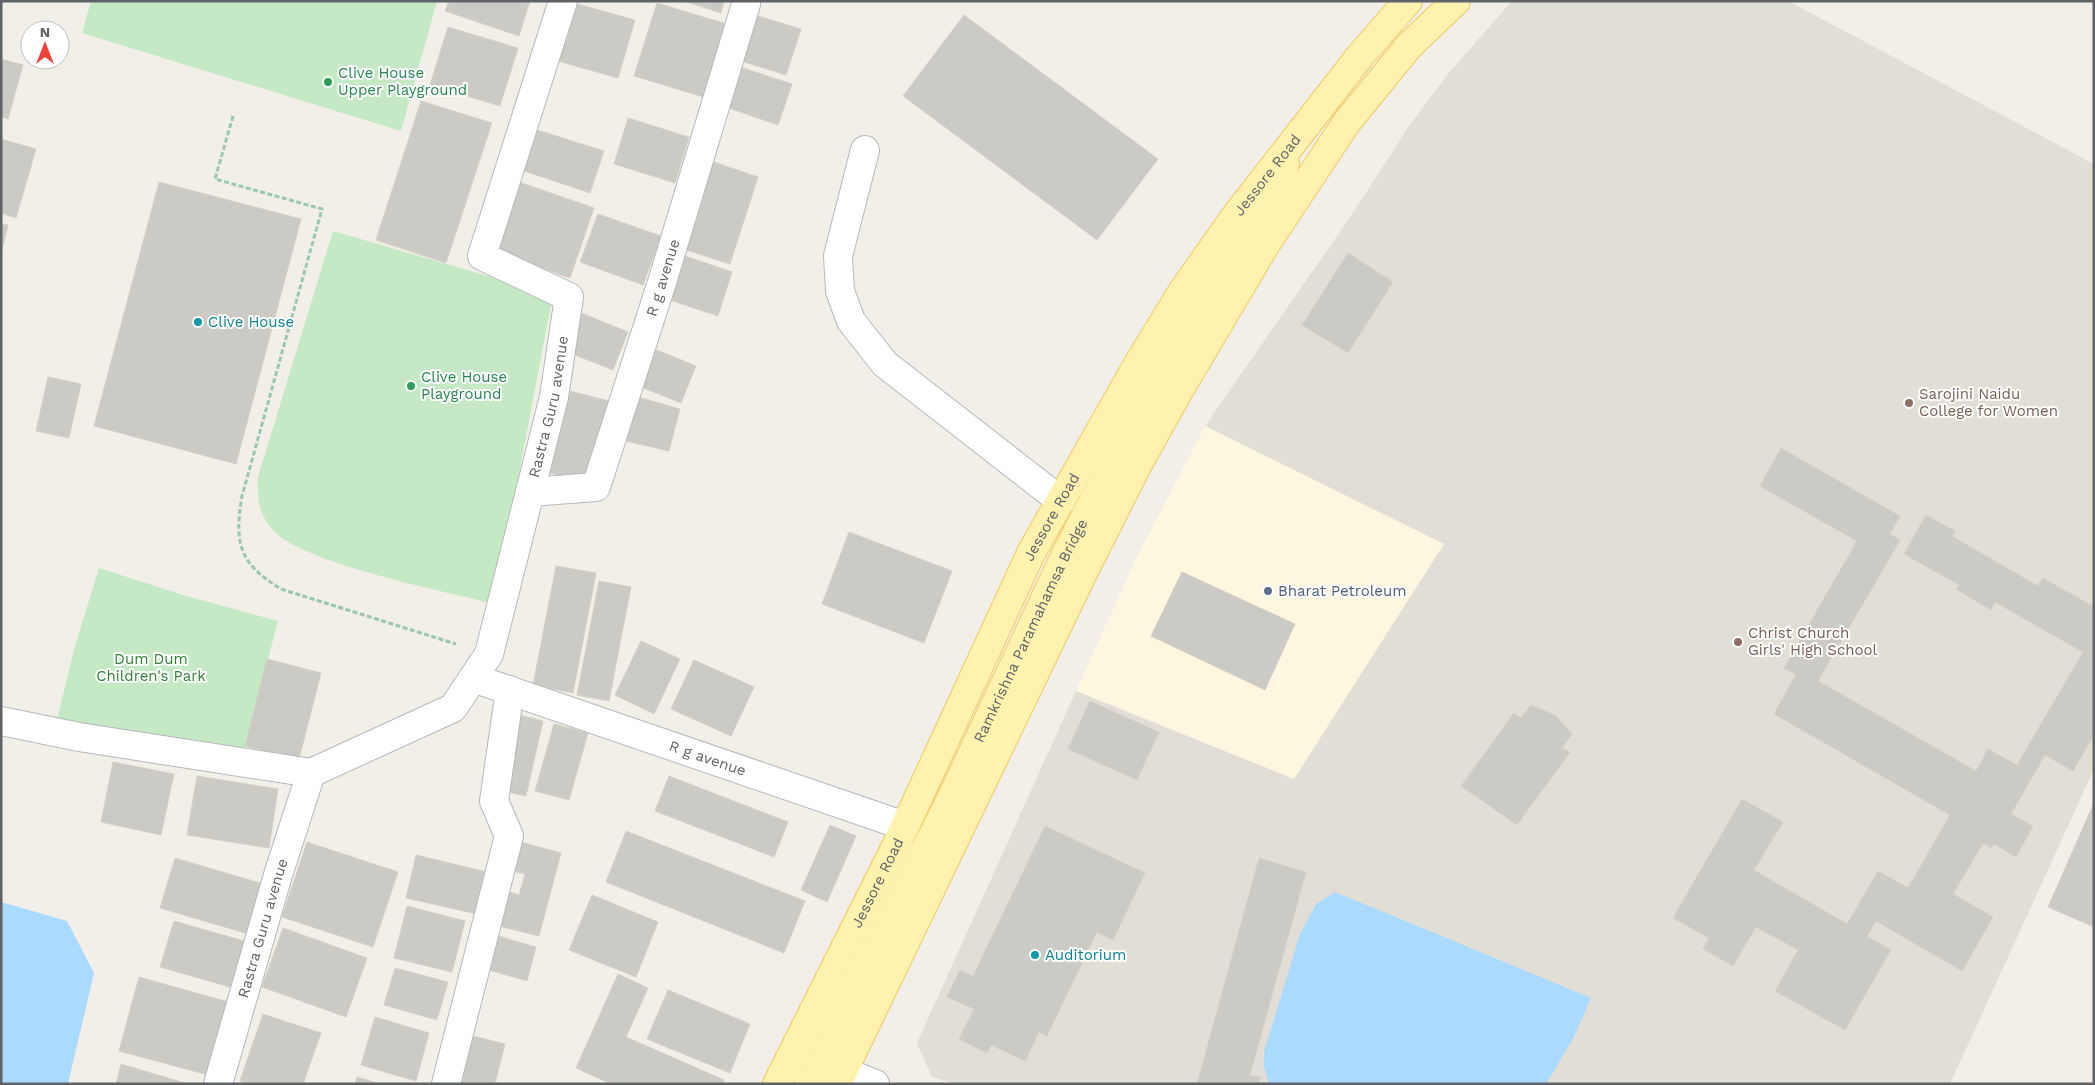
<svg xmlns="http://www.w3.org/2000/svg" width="2095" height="1085" viewBox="0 0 2095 1085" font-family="'Work Sans',sans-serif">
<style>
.commercial{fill:#fef7e0}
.education{fill:#e1ded6}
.green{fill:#c5e8c5}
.water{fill:#aadaff}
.building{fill:#cccac5;stroke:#d6d1c6}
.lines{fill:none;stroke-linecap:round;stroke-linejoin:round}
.minor-casing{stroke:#b5b8bc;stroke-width:30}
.major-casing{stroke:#f2c960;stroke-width:30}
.path{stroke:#9cc7a9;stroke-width:3;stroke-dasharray:5 2.5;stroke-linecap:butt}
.minor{stroke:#fff;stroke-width:28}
.major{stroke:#fff2af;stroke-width:28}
.leisure-dot{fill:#2e9e5b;stroke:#fff;stroke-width:2}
.culture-dot{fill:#0f9aa8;stroke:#fff;stroke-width:2}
.education-dot{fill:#8d6e63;stroke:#fff;stroke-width:2}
.service-dot{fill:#5c6f8a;stroke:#fff;stroke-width:2}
.labels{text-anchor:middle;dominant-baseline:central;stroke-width:4;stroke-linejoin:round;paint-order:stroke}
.leisure-label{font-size:15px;fill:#27864d;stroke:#fff;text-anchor:start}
.street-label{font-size:15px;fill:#5f6368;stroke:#fff}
.culture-label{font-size:15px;fill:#0d838f;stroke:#fff;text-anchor:start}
.education-label{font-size:15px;fill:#785e54;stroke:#fff;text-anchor:start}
.service-label{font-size:15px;fill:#4e5e75;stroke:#fff;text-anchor:start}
.park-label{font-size:15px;fill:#348238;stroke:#fff}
</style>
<rect width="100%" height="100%" fill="#f1efe8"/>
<path class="commercial" d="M1205,426L1445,544L1294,779L1076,691L1137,557Z"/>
<path class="education" d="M1512,1H1788L2094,164V769L1950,1084H955L932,1077L917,1043L1076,691L1294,779L1444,544L1205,426L1353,213L1409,126L1448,74Z"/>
<path class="green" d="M91,1H437L401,131L82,33Z
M333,231L553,295L494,604C445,591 310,565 276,533C259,516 257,501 258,477Z
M99,568L186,596L278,621L253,716L244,762L54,732L75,646Z"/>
<path class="water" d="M1335,892L1591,998L1574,1037L1546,1084H1269L1264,1067V1052L1300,934L1316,904Z
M1,902L67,921L94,973L68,1084H1Z"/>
<path class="building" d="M449,1H530L519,36L445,11Z
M567,1L635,20L618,78L547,58Z
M684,1H724L721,13Z
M657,3L733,26L710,99L634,76Z
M752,14L801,29L786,75L738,60Z
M964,15L1158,159L1097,240L903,96Z
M448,27L518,48L500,106L430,85Z
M1,59L23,65L8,119L1,117Z
M740,67L792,84L778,125L726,107Z
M421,101L492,123L446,263L376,240Z
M628,118L689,137L675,183L614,164Z
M528,127L604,151L590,193L515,168Z
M1,139L36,149L16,218L1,213Z
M711,161L758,177L730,264L683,249Z
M159,182L301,219L236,464L94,426Z
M519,182L594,208L570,278L494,252Z
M598,214L661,236L643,285L580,262Z
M1,224L8,225L1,253Z
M1348,253L1393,282L1348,353L1302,325Z
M682,255L732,272L718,316L667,299Z
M581,313L628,332L613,370L565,351Z
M652,348L696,366L681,403L636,385Z
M48,377L81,384L69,438L36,431Z
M566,390L609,401L587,483L543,471Z
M638,397L680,409L669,451L626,441Z
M1781,448L1900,516L1890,534L1900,540L1818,681L1976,771L1988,749L2017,765L2083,652L1995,602L1991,610L1956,589L1959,585L1904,554L1926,515L1955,531L1952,536L2038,586L2043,578L2094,607V735L2073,771L2045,755L2011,814L2033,826L2016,857L1994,844L1991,848L1983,843L1953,894L1993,917L1962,971L1876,921L1867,936L1891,950L1845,1030L1775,991L1798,950L1756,927L1733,966L1703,949L1709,938L1673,918L1742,799L1783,822L1754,870L1847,924L1878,871L1908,888L1950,815L1774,714L1796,674L1784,668L1857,541L1760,486Z
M849,532L952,571L924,643L822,604Z
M556,566L596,573L573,693L533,685Z
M1182,572L1295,624L1265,690L1151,636Z
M599,581L631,587L609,701L577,695Z
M641,641L680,659L654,714L615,695Z
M267,659L321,673L299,759L245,746Z
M694,660L754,687L731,736L671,709Z
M1090,701L1159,732L1137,780L1068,749Z
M1531,705L1555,715L1572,734L1562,748L1570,752L1517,825L1461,786L1514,713L1521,718Z
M515,714L543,721L526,796L498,790Z
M554,724L588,733L569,800L535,791Z
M113,762L174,774L161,835L101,822Z
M197,776L278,789L269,848L187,835Z
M669,776L788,822L774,857L655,811Z
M2094,803V927L2048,907Z
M830,825L856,836L827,902L801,890Z
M1045,826L1145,873L1113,940L1097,932L1047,1036L1039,1032L1025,1061L991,1045L987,1053L959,1039L974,1009L947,997L960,970L973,976Z
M626,831L805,901L784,953L606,882Z
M517,841L561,853L539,936L495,925L504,890L519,895L525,874L509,870Z
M307,842L398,872L373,947L282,917Z
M416,855L487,872L477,914L406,898Z
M175,858L270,886L255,936L160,908Z
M1259,858L1306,872L1250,1075L1260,1077L1259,1084H1197Z
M592,895L658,922L636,977L569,950Z
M407,906L465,921L452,972L394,958Z
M174,921L251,943L237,989L160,967Z
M283,928L367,958L346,1017L262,987Z
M498,936L536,947L527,981L489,970Z
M395,968L448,982L437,1020L384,1005Z
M618,974L648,988L626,1037L724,1080L722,1084H611L576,1068Z
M139,977L232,1003L212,1076L119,1051Z
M668,990L750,1024L730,1073L647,1039Z
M263,1014L321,1033L303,1084H249L240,1081Z
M375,1017L429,1033L416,1081L361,1065Z
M461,1033L505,1044L495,1084H453Z
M121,1064L188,1084H116Z
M357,1077L380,1084H355Z"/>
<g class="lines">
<defs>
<g id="minor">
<path d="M865,150L838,256L840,291L851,321L885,364L1061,501"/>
<path id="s1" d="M530,492L596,487L663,279L746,4"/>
<path id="s2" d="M473,678L905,826"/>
<path id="s3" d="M1,721L79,737L311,773L453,708L489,654L554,397L569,297L482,256L563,1"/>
<path d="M841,1075L850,1074L875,1084"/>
<path id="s4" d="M218,1084L278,875L311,773"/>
<path d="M446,1084L509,836L494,801L510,690"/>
</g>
<g id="major">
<path id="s5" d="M777,1084L897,844L1031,553L1138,364L1182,292L1234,218L1360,56L1408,1"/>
<path id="s6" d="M808,1084L953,795L1065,556L1128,433L1199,314L1278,191L1285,163"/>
<path d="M837,1084L1083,573L1138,464L1181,387L1264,247L1347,122L1409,46L1456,1"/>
</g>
</defs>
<use href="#minor" class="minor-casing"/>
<use href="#major" class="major-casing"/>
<path class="path" d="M233,116L215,179L322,209L242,496C234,544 239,563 281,589L456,644"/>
<use href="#minor" class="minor"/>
<use href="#major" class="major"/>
</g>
<g class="leisure-dot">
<circle cx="328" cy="82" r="5"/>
<circle cx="411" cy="386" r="5"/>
</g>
<g class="culture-dot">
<circle cx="198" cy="322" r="5"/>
<circle cx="1035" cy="955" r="5"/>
</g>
<g class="education-dot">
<circle cx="1909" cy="403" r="5"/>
<circle cx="1738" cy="642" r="5"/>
</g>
<circle class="service-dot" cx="1268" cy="591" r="5"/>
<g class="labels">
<g class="leisure-label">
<text x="338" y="73">Clive House<tspan x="338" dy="17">Upper Playground</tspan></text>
<text x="421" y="377">Clive House<tspan x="421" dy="17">Playground</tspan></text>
</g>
<g class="street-label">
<text stroke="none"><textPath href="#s5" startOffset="1035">Jessore Road</textPath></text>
<text stroke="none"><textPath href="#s1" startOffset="286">R g avenue</textPath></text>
<text stroke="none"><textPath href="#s3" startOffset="790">Rastra Guru avenue</textPath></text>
<text stroke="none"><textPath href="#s5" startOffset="630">Jessore Road</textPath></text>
<text stroke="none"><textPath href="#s6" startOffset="505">Ramkrishna Paramahamsa Bridge</textPath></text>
<text stroke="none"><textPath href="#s2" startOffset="248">R g avenue</textPath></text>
<text stroke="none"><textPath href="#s5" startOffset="225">Jessore Road</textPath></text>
<text stroke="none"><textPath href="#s4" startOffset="162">Rastra Guru avenue</textPath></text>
</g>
<g class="culture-label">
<text x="208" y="322">Clive House</text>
<text x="1045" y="955">Auditorium</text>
</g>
<g class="education-label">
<text x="1919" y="394">Sarojini Naidu<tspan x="1919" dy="17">College for Women</tspan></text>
<text x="1748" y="633">Christ Church<tspan x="1748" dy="17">Girls' High School</tspan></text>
</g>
<g class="service-label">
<text x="1278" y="591">Bharat Petroleum</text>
</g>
<g class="park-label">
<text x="151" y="659">Dum Dum<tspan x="151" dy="17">Children's Park</tspan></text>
</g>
</g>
<rect width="2095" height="1085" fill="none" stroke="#5f6368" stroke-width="5"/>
<g transform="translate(45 45)"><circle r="24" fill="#ffffff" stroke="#bfc1c3"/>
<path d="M0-4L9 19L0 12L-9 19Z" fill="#ea4335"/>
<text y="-8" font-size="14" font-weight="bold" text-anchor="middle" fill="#5f6368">N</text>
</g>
</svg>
